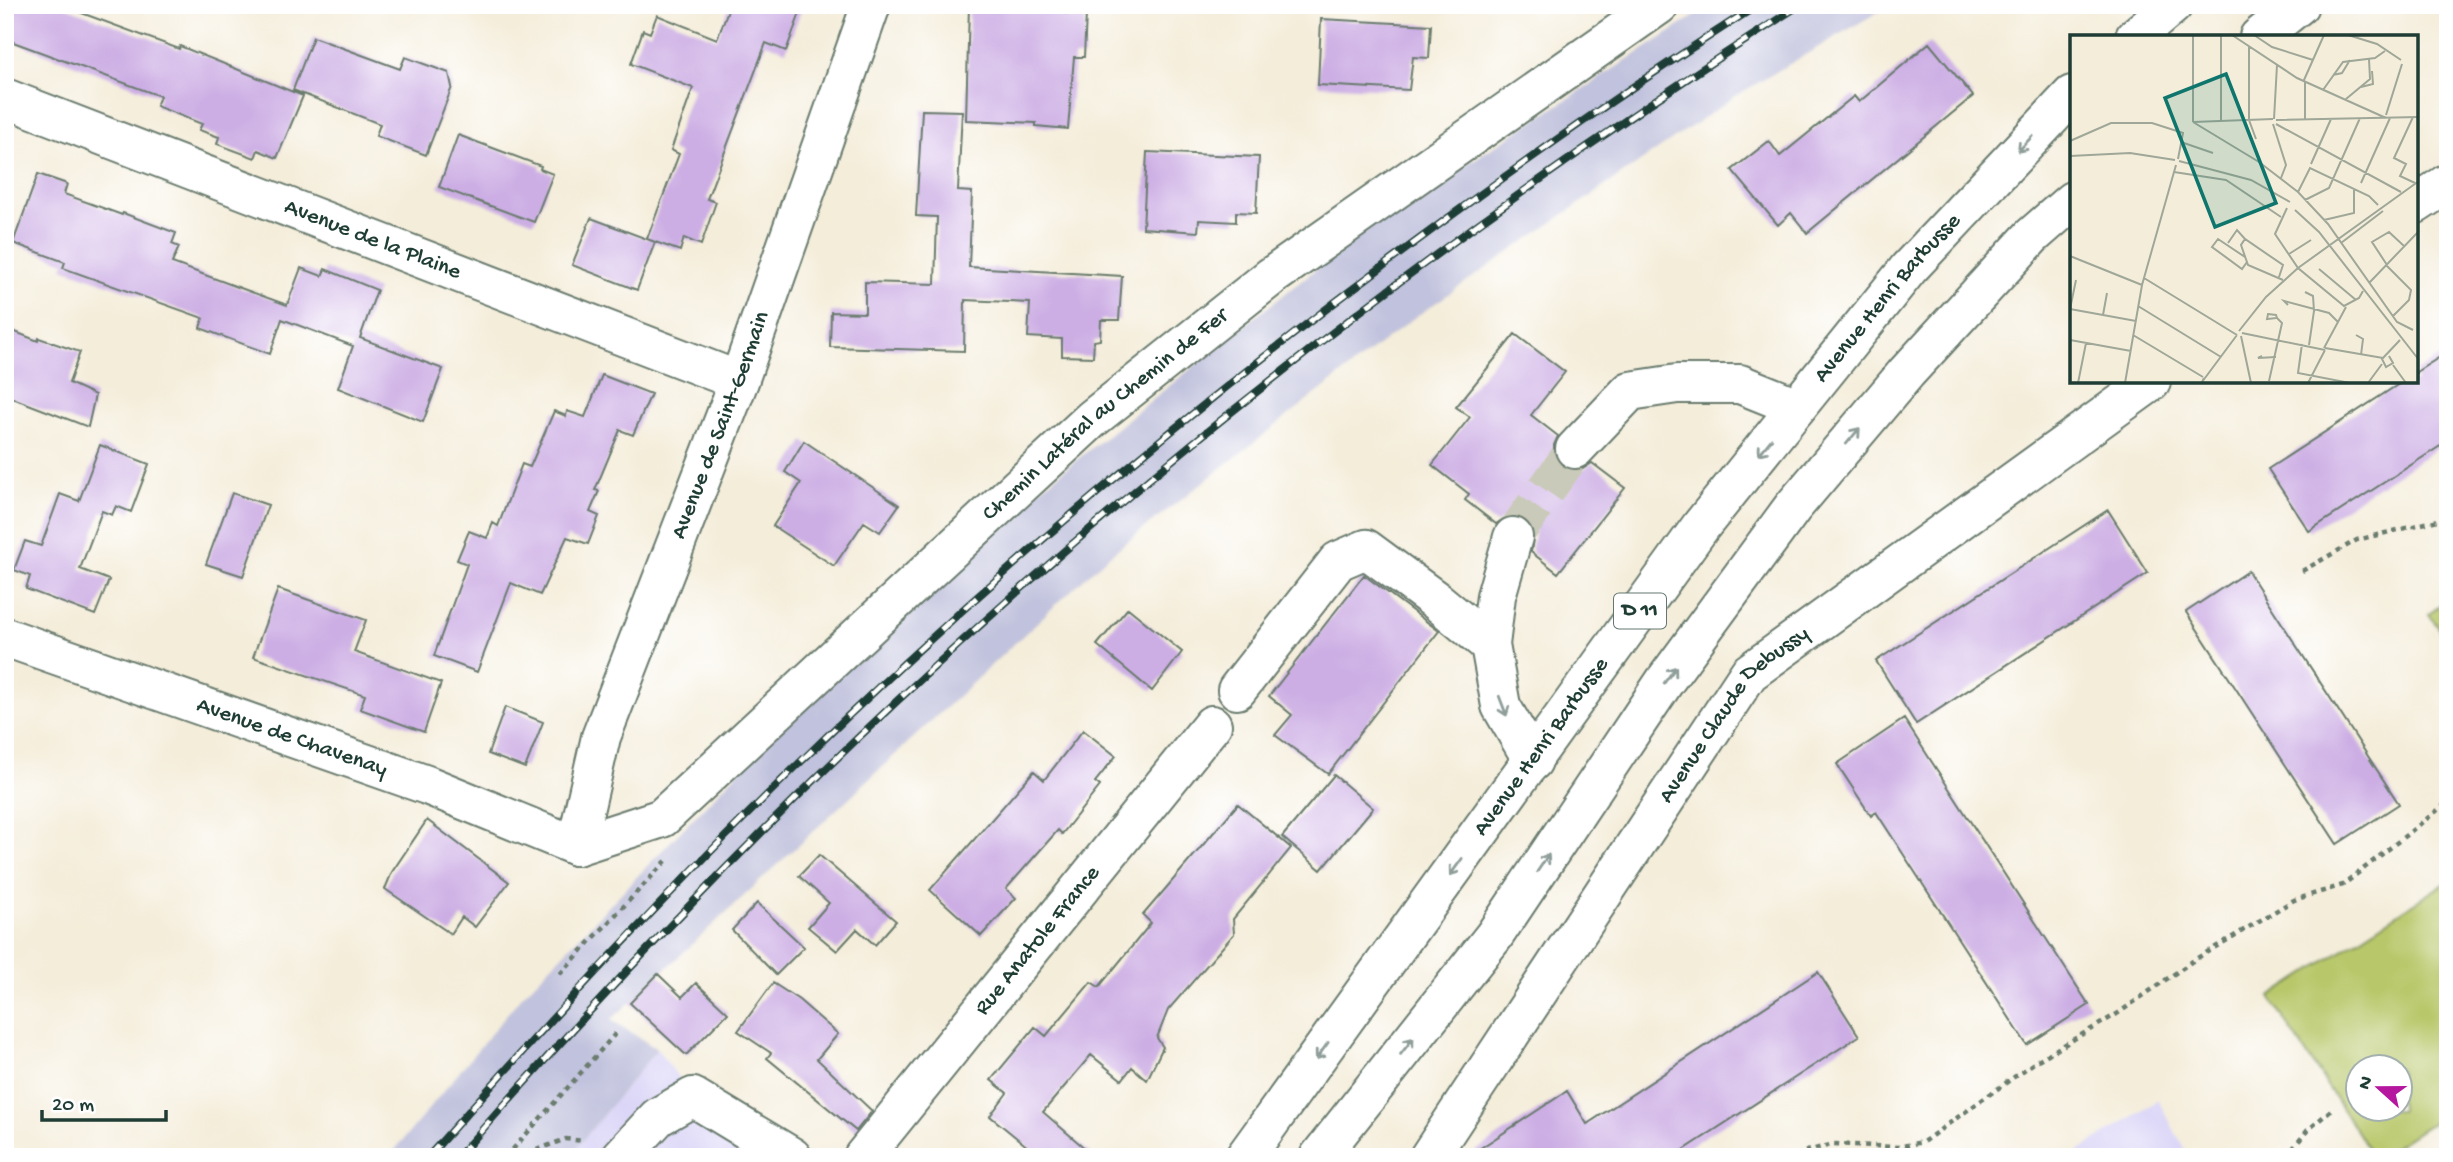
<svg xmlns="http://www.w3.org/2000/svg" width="2453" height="1162" viewBox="0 0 2453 1162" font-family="'Gochi Hand',sans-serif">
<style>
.built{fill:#dbd6f7}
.industrial{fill:#c1c2dd}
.green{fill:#b8c769;stroke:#6c824e;stroke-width:2;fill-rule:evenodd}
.building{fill:#ccaee4}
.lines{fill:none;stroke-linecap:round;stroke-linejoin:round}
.minor-tunnel{stroke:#c9cab9;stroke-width:38;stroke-dasharray:38 19;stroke-linecap:butt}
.minor-casing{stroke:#6a7b6e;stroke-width:42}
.major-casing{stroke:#6a7b6e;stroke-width:42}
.path{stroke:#6a7b6e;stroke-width:4.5;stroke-dasharray:5 5;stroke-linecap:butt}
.minor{stroke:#fff;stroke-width:38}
.major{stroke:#fff;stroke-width:38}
.rail-casing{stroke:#1f3d34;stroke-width:8}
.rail{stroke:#fff;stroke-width:5;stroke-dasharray:16;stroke-linecap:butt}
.oneway{stroke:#8f9e9a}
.labels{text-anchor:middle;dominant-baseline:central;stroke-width:5;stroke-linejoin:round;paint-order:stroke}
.shield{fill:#fff;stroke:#627771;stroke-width:2}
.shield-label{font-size:21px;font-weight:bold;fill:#1f3d34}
.street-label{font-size:23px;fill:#1f3d34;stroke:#fff}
.inset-road{fill:none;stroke:#9fa798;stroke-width:2}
.view{fill:#0f766e;fill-opacity:0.15;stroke:#0f766e;stroke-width:3.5}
.inset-edge{fill:none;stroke:#1f3d34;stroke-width:3.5}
</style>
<rect width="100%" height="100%" fill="#fff"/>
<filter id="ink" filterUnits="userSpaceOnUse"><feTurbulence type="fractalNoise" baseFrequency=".0143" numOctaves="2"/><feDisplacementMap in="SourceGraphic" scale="14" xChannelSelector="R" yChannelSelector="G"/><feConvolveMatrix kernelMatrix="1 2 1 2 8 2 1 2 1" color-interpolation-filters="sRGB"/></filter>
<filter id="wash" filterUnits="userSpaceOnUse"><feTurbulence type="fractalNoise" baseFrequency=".00686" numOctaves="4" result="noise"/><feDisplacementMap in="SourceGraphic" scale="28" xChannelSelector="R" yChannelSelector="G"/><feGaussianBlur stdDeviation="1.57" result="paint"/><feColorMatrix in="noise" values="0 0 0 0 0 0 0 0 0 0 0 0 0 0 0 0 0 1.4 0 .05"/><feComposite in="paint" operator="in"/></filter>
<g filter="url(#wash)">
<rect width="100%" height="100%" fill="#f4edda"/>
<path class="built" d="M657,1049L693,1097L780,1157H569Z
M2158,1100L2189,1157H2070Z"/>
<path class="industrial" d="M1712,5H1890L1737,95L1411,320L1106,558L611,1020L657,1049L569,1157H389L521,997L788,720L1034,494L1361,233Z"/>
<path class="green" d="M2448,600V641L2429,614Z
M2448,881V1112L2379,1157H2373L2270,997ZM2358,1068H2400V1110H2358Z"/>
<g id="blocks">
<path class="building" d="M5,5H60L179,49L180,46L303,96L277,158L258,150L255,158L217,144L219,137L199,130L202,124L156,106L160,96L5,39Z
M730,5H803L786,51L766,43L707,199L716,202L701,245L684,238L680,251L647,239L679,154L671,150L693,88L631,64L643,30L650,33L657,15L717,39Z
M969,5H1064V13L1086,14L1084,57H1074L1068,129L1036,126V123L966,120Z
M1321,19L1431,25L1429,58L1413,57L1409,90L1318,85Z
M313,37L400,69L405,57L449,73L452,87L426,155L376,136L380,124L293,90Z
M1929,43L1973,96L1807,233L1791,213L1778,225L1732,170L1769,141L1780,156L1854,96L1859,102Z
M922,110L962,111L958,191L972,192L969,267L1122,276L1119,320H1101L1100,340L1094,341L1093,357L1062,356V339L1028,337L1030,303L965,300L964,351L830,347L831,312L865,313V282L935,284L937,217L916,216Z
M458,135L541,166L540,169L553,174L534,222L439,187Z
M1147,152L1259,157L1256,213L1236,212V222L1199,220L1198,232L1143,228Z
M38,174L67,184L64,194L122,215L123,213L176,233L172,244L179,247L172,263L287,305L301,268L322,276L325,269L377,290L360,338L443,369L423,422L338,388L353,346L282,319L270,354L200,328L203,318L63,268L65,262L13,243Z
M591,218L655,242L637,290L572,265Z
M5,328L38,341L39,338L80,352L69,383L95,395L88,427L5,395Z
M1515,334L1565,372L1531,415L1558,436L1554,445V455L1560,464L1569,470H1581L1592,463L1625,488L1558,573L1531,552L1534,532L1528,521L1520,516H1508L1496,524L1465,500L1469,494L1432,465L1470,417L1456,407Z
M2448,352V441L2309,531L2268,469L2402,382H2416V372Z
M602,375L651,394L633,435L620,430L595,490L599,491L590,512L599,516L588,544L567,537L540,595L511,583L477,672L434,656L467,564L457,560L469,531L487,538L493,523L498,526L522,464L530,467L554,411L566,416L567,411L585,417Z
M804,441L899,505L880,532L864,522L834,566L773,526L801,483L785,472Z
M100,445L149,464L131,512L116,506L112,515L102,511L80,569L109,580L95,615L26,589L30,576L14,570L25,541L41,546L60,494L79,501Z
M232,493L268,505L243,576L206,564Z
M2108,510L2148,573L1916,724L1876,661Z
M2248,571L2399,804L2337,844L2186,612Z
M1364,575L1439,631L1328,774L1275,735L1292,715L1269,696Z
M278,589L366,620L354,652L441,683L424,732L360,709L365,695L253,657Z
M1128,608L1182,652L1152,691L1097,645Z
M505,707L543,722L525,768L488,754Z
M1904,719L2089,1005L2027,1045L1876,812L1871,816L1837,764Z
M1083,730L1116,756L1095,782L1100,786L1062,834L1058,830L1006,889L1016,898L981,936L930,890L1034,771L1044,780Z
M1334,775L1373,808L1321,870L1282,837Z
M1238,804L1291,848L1233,919L1234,934L1168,1010L1157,1038L1163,1047L1147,1080L1132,1067L1122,1080L1091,1055L1043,1112L1095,1157H1040L990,1116L1007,1093L991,1080L1035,1027L1046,1036L1091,982L1099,987L1151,923L1143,915Z
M427,820L509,882L475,927L462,917L451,934L385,889L392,872Z
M819,855L896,921L875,945L857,929L837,951L808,927L829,903L799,876Z
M757,903L804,947L776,975L732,930Z
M1818,972L1859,1036L1673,1157H1467L1567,1091L1587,1124Z
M658,974L682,997L696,983L728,1013L686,1055L630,1003Z
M773,983L799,1000L838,1034L817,1059L872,1111L856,1131L767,1058L771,1053L738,1031Z"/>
</g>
</g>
<g filter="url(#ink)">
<use href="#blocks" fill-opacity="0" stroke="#6a7b6e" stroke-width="2"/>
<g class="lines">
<path class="minor-tunnel" d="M1513,537L1575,449"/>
<defs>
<g id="minor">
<path id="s1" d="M5,98L739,381"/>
<path d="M2416,204L2448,183"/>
<path d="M1575,449L1630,391L1677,384H1740L1797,407"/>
<path d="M1513,537L1496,596L1490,645L1501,706L1533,761"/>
<path id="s2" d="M5,637L427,785L576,846"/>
<path d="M1237,690L1338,561L1366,549L1438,602L1490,645"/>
<path id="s3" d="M576,846L662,818L1092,419L1272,276L1659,5"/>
<path id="s4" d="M576,846L601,737L739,381L871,5"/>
<path d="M621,1157L658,1117L693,1097L792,1157"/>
<path id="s5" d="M863,1157L1212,725"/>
<path id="s6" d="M1429,1157L1749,673L2151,382"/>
</g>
<g id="major">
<path d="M2135,37L2173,5"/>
<path d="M2259,37L2299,5"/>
<path id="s7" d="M1245,1157L1701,526L1909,268L2072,95"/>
<path d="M1319,1157L1494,936L1665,681L1793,507L1907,372L2032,236L2072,201"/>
</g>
</defs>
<use href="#minor" class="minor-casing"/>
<use href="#major" class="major-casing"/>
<path class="path" d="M2302,571L2357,540L2442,519L2448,522
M560,974L668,859
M506,1157L616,1033
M518,1157L566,1139L583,1141
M1797,1157L1803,1152L1834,1144L1897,1147L1923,1142L2038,1060L2117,1014L2194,960L2294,900L2343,885L2448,802
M2286,1157L2307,1131L2333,1108"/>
<use href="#minor" class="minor"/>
<use href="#major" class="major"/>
<defs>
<path id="rail" d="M428,1157C538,1033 650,910 768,794C973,590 1196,403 1429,232C1536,153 1645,76 1758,5
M458,1157C598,998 743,845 897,701C1176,441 1479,210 1800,5"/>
</defs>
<use href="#rail" class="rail-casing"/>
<use href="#rail" class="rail"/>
</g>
<defs><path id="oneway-shaft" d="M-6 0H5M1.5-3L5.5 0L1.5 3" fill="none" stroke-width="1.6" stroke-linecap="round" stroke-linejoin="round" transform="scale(1.75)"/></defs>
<g class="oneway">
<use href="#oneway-shaft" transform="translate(2025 144) rotate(133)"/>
<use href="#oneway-shaft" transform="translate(1853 436) rotate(-50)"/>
<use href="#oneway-shaft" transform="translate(1765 447) rotate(129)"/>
<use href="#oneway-shaft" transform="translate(1670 675) rotate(-54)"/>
<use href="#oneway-shaft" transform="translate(1503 706) rotate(69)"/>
<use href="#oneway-shaft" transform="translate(1543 863) rotate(-56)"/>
<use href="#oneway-shaft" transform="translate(1456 867) rotate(126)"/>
<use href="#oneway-shaft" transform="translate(1407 1046) rotate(-52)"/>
<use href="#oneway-shaft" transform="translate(1322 1051) rotate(126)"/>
</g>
</g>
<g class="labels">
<rect class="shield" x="1614" y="593.5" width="52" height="35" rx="5"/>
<g class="shield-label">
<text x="1640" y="611">D 11</text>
</g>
<g class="street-label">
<text stroke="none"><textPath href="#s1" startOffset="394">Avenue de la Plaine</textPath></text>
<text stroke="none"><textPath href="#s7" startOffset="1073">Avenue Henri Barbusse</textPath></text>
<text stroke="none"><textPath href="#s3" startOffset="690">Chemin Latéral au Chemin de Fer</textPath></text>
<text stroke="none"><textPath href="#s4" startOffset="446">Avenue de Saint-Germain</textPath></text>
<text stroke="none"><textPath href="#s6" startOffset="539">Avenue Claude Debussy</textPath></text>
<text stroke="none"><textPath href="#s2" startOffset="304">Avenue de Chavenay</textPath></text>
<text stroke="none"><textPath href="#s7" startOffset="506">Avenue Henri Barbusse</textPath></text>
<text stroke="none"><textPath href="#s5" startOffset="278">Rue Anatole France</textPath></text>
</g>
</g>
<g transform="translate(2070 35)">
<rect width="348" height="348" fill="#f4edda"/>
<path class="inset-road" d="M123,0V87M162,0L227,43L316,83M184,0L202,12L243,25M278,0L307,9L331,25M179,12V85L186,104M263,40L272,38L280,25M234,45L254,0M291,52L303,49L302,36M253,55L273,27L305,23L315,16M276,64L300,44L299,24M316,80L332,29M343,82L324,123L336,129L330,141L345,148M204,84L207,30M235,84V47M206,85L349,82M151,86V0M123,87L189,127L228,157L258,189L327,287L343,295M123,87L203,84M203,89L216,130L211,143M206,89L331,157M0,106L41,88H82L113,98L108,124M111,107L143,118M0,121L60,118L105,125M109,126L181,145L220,167M241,129L261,84M104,137L156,145L211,182M291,148L320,83M228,157L240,133L299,161L308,170M235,165L259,153L290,83M217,173L205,199L228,233L274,271L289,263L293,256M225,175L249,197L349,325M254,185L284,178V154M158,208L167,195L175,204M271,208L313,176M219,219L241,205M0,221L72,250M175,222L148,204L142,212L172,234L177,227M316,230L341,255L339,265L323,281M317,230L302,207L319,197L334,211M228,233L349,146M249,234L286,265M209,242L213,230L175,204L171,210L178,230L213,245M74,243L167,300M300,247L349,196M235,257L243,261L244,276L239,310M218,270L214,266L259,278L268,287M68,271L151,322M0,274L66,286M0,274L6,245M198,279L206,280L207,283L197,284ZM33,280L37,258M169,296L196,262L228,233M172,298L255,315M63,300L133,342M286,300L293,304L291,320M171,301L181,348M0,305L61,316M232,309L228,338L280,348M254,313L276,272M255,313L313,323M192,321L188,323L206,322M319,321L323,328L316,332L312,324L330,305M323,330L336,348M134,343L132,347L167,300M199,346L212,288L207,283M8,348L16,308M55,348L72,250L106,130M238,348L255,315M298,348L312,329"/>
<path class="view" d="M156,39L206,168L145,192L95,63Z"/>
<rect width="348" height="348" class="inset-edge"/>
</g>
<rect width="2453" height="1162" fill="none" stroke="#fff" stroke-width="28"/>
<g transform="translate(2379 1088) rotate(291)"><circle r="33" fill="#ffffff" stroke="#a5b1ae" stroke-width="2"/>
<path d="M0-5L12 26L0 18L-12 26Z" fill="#b5179e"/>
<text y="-10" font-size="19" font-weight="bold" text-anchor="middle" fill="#1f3d34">N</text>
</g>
<path d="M42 1110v10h124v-10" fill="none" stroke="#1f3d34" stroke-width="3.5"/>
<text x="52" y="1110" font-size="21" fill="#1f3d34" stroke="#ffffff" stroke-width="5" paint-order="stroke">20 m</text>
</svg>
